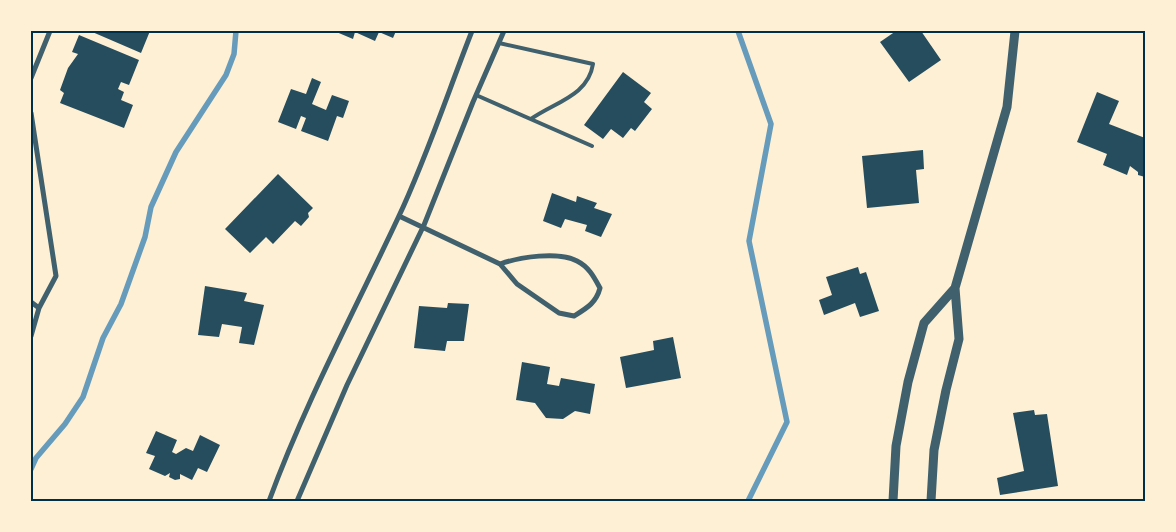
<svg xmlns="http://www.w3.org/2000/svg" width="1176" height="532" viewBox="0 0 1176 532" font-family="Arial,sans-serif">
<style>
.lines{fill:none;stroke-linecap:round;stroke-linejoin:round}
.stream{stroke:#669bbc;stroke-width:5.5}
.building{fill:#264d5e}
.service{stroke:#3f606c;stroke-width:4}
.minor{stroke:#3f606c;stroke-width:5}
.tertiary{stroke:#3f606c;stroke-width:9}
.neatline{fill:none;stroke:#003049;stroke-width:2}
</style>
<rect width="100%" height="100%" fill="#fdf0d5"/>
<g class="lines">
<path class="stream" d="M738,31L771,124L749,241L787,422L748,501
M31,469L36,458L65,424L83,397L103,338L121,304L145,237L151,207L176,152L226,75L234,54L236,31"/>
</g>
<path class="building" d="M90,31H150L141,53Z
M334,31H396L393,38L379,32L375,41L355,32L353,39Z
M896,31H921L941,60L909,82L880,42Z
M79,35L139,60L129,85L121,82L118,89L124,92L121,100L133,105L124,128L60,103L64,93L60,90L68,68L78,54L72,52Z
M623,72L651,93L644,102L652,109L635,131L631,128L623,138L611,129L603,139L584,125Z
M312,78L321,82L312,104L326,110L332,95L349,101L343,118L337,116L328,141L301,131L306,118L301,116L296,129L278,122L291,89L306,94Z
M1097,92L1119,101L1109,124L1145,138V177L1138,175V172L1130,166L1127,175L1103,165L1107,154L1077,142Z
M923,150L924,169L916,170L919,203L867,208L862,156Z
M278,174L313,208L308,213L309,217L301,226L295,221L273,244L266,237L250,253L225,229Z
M552,193L576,202L577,196L597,203L594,208L612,214L601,237L585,231L587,225L565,219L561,228L543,221Z
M858,267L860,274L866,272L879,311L860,317L855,303L824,315L819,300L832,295L826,277Z
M205,286L247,293L244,301L264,305L254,345L239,343L242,327L222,324L219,337L198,335Z
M448,303L469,304L464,341H447L445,351L414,348L419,306L447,308Z
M673,337L681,378L626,388L620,357L654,350L653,341Z
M522,362L550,367L547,384L559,386L561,378L595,384L590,414L575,411L563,419L546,418L535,403L516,400Z
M1034,410L1035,415L1047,414L1058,486L1000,495L997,478L1024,471L1013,413Z
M156,431L177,440L172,452L176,454L186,448L193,451L200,435L220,445L207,472L198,468L192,480L180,474V479L175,480L169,477L170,473L165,476L149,469L155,456L146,453Z"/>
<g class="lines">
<path class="service" d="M499,43L593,64C588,96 555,102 531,119
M476,95L592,146"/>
<path class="minor" d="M31,78L50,31
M31,113L56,276L39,308L31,336
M399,216L500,264L517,284L559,313L574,316C587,308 596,303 600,288C594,277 589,267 577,261C558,251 520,257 500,264
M31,302L39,308
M269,501C305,403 354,312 398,218C426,159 448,92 472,31
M297,501L347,385L424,225L473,102L504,31"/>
<path class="tertiary" d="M893,501L896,446L908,382L924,323L955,288
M931,501L934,450L946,390L959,339L955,288L1007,107L1015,31"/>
</g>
<rect width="1176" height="532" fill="none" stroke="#fdf0d5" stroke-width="65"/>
<rect x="32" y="32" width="1112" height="468" class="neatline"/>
</svg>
